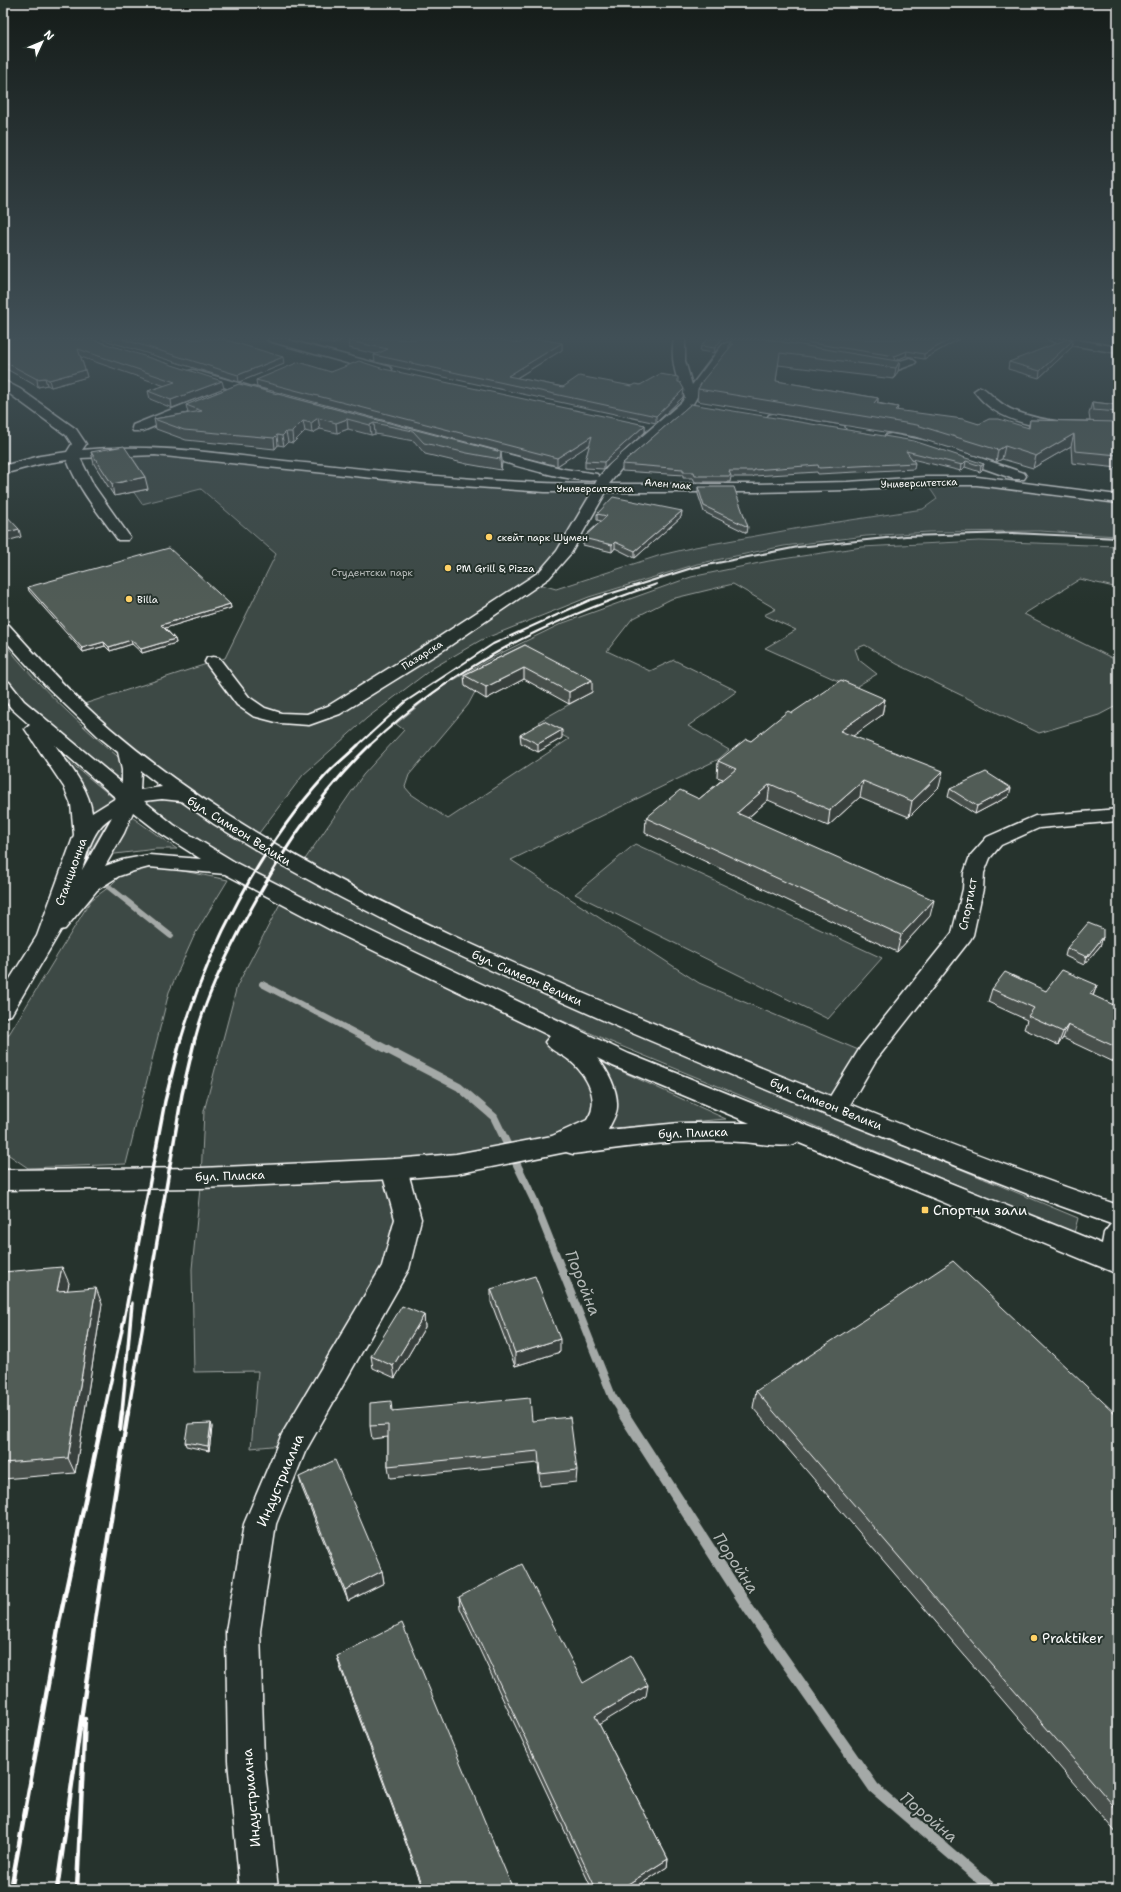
<svg xmlns="http://www.w3.org/2000/svg" width="1121" height="1892" viewBox="0 0 1121 1892" font-family="'Shantell Sans',sans-serif">
<style>
.green{fill:#3e4944;stroke:#9ea4a2;fill-rule:evenodd}
.lines{fill:none;stroke-linecap:round;stroke-linejoin:round}
.stream-far2{stroke:#a4a9a7;stroke-width:6}
.stream-far1{stroke:#a4a9a7;stroke-width:8}
.stream{stroke:#a4a9a7;stroke-width:11}
.minor-casing{stroke:#fff;stroke-width:3}
.major-casing{stroke:#fff;stroke-width:3}
.minor{fill:#26332d;fill-rule:evenodd}
.major{fill:#26332d;fill-rule:evenodd}
.rail-far3{stroke:#fff;stroke-width:2}
.rail-far2{stroke:#fff;stroke-width:3}
.rail-far1{stroke:#fff;stroke-width:3.5}
.rail{stroke:#fff;stroke-width:4.5}
.wall{fill:#464f4b;stroke:#fff}
.shaded-wall{fill:#39403d;stroke:#fff}
.building{fill:#515c57;stroke:#fff}
.poi-dot{fill:#ffd166;stroke:#26332d;stroke-width:1.5}
.labels{text-anchor:middle;dominant-baseline:central;stroke-width:4;stroke-linejoin:round;paint-order:stroke}
.far-street-label{font-size:10px;fill:#fff;stroke:#26332d}
.far-poi-label{font-size:10px;fill:#fff;stroke:#26332d;text-anchor:start}
.far-park-label{font-size:10px;fill:#bbbfbe;stroke:#26332d}
.street-label{font-size:12px;fill:#fff;stroke:#26332d}
.near-poi-label{font-size:14px;fill:#fff;stroke:#26332d;text-anchor:start}
.near-street-label{font-size:14px;fill:#fff;stroke:#26332d}
.near-water-label{font-size:16px;font-style:italic;fill:#b3b8b6;stroke:#26332d}
</style>
<rect width="100%" height="100%" fill="#26332d"/>
<filter id="ink" filterUnits="userSpaceOnUse"><feTurbulence type="fractalNoise" baseFrequency=".025" numOctaves="2"/><feDisplacementMap in="SourceGraphic" scale="8" xChannelSelector="R" yChannelSelector="G"/><feConvolveMatrix kernelMatrix="1 2 1 2 8 2 1 2 1" color-interpolation-filters="sRGB"/></filter>
<g filter="url(#ink)">
<path class="green" d="M155,451L325,469L601,488L596,499L535,583L556,589L661,555L695,547L805,527L923,509L937,499L925,481H977L1118,499V536L1040,531L929,532L866,536L784,546L697,564L589,597L481,640L433,668L367,718L303,775L253,841L626,1030L1078,1218L1074,1233L611,1042L487,988L386,940L240,866L181,831L142,801L166,797L182,798L75,707L225,658L276,554L201,489L142,504L126,481L145,477L132,457Z
M979,541L1118,546V588L1080,579L1024,614L1118,661V705L1099,715L1039,733L897,664L865,645L855,649L859,660L877,674L854,688L765,648L796,630L764,615L776,609L733,584L671,599L632,619L607,651L650,671L674,660L737,691L688,726L729,750L719,759L511,860L699,983L868,1054L835,1108L299,868L363,775L404,730L396,724L440,688L497,655L563,623L691,577L769,561L862,547ZM525,657L591,692L538,722L569,739L448,819L411,794L405,787L409,775L468,705L475,692L465,686Z
M3,641C38,687 81,725 124,762L122,784L24,704L3,679Z
M65,758L117,801L89,818Z
M114,811L83,864L96,826Z
M129,815L177,849H156L107,855Z
M635,844L882,958L828,1019L575,894Z
M163,867L228,880L195,934L169,992L126,1164L28,1168L3,1151V1044L91,900L109,887L121,875L136,869Z
M284,896L445,976L578,1054L605,1108L559,1145L394,1169L408,1219L293,1444L251,1448L258,1371L194,1372L192,1269L201,1178L204,1111L237,986Z
M599,1061L726,1119L602,1129Z"/>
<g class="lines">
<path class="stream-far2" d="M109,887L171,936
M262,984L367,1039"/>
<path class="stream-far1" d="M365,1038L459,1087L494,1117L534,1200L612,1396L623,1413"/>
<path class="stream" d="M622,1412L748,1608L874,1788L992,1889"/>
<defs>
<path id="minor" d="M267,339H285L390,367L392,370L390,373H382L269,341Z
M674,339H685V361L692,385L723,344L740,339L759,341L765,344L759,347L740,345L731,348L705,383L691,407L621,469L609,484H756L847,482L925,477H977L1118,495V503L977,485H925L847,490L756,492H606L571,553L549,578L448,647L340,714L309,725L280,723L253,716L237,705L205,662L207,658L213,657L219,658L249,697L265,708L281,713L307,714L328,706L436,639L539,572L557,551L592,492H545L421,483L155,455L80,458L94,486L130,537L128,540H118C100,515 78,489 67,460L40,464L3,474V466L40,456L67,452L72,444L66,435L3,389V380L20,389L76,429L86,444L82,450C150,443 216,453 284,461C387,471 491,484 595,484L597,480C575,485 494,459 468,452L466,449L468,446L473,445L564,469L597,474L599,477L611,463L682,402L685,397C676,380 670,358 674,339Z
M1048,339H1072L1118,347V353L1054,342Z
M910,358L916,362L914,364L895,371L870,368L864,364L870,360L894,363Z
M193,370L266,391L268,394L262,398L189,377L187,374L189,371Z
M980,387C987,389 991,396 997,400C1002,404 1009,409 1015,411C1048,424 1083,423 1118,425V433C1073,430 1003,433 974,391Z
M215,392L221,396L219,399L143,431H133L132,428L133,425Z
M773,414L839,425L844,426L845,429L844,432L839,433L769,421L767,418L769,415Z
M891,434L937,443L1024,473L1026,476L1024,479H1014L929,449L886,441L884,438L886,435Z
M1118,809V821L1039,828L1001,845L990,858L984,873L983,889L973,935L970,940L876,1060L844,1115L835,1117L826,1115L823,1108L860,1048L952,933L963,889L964,873L970,856L987,837L1035,816Z
M394,1159L403,1162L407,1169L421,1219L409,1269L305,1452L276,1524L260,1631L264,1761L278,1889H240L228,1761L226,1631L244,1524L282,1434L382,1266L395,1219L381,1169L385,1162Z"/>
<path id="major" d="M3,623L9,625C41,661 74,697 111,729C214,817 336,881 458,938C539,975 621,1010 703,1044C840,1100 978,1158 1118,1205V1274L797,1142C789,1150 753,1142 741,1142C685,1138 628,1147 573,1154L566,1152L456,1174L394,1179L201,1188L3,1190V1170L201,1168L394,1159L456,1154L552,1136L587,1120C589,1116 592,1112 592,1108C596,1091 582,1070 569,1060C561,1053 551,1052 545,1042L550,1036L331,930L225,874L149,867L134,871L119,876L97,890L65,929L61,930L11,1015L3,1017V990L37,936L74,835L71,804L64,787L25,729L30,725L12,709L3,698V681L9,682L24,701L122,783V770L118,752L98,736L46,686L3,638ZM55,745L116,798L92,813C89,787 69,766 55,745ZM141,771L162,787L140,790ZM162,799L181,801L214,824L276,862L340,897L404,930L497,973L632,1033L822,1113L1033,1196L1111,1224L1104,1233L1102,1244L629,1054L347,920L238,864L174,825L144,801ZM133,812L160,833L201,859L149,855L122,860L105,866L124,833ZM112,817L82,870C88,851 93,828 112,817ZM597,1058L613,1066L750,1123H680L608,1130C611,1123 617,1114 617,1107C618,1090 608,1070 597,1058Z"/>
</defs>
<use href="#minor" class="minor-casing"/>
<use href="#major" class="major-casing"/>
<use href="#minor" class="minor"/>
<use href="#major" class="major"/>
<path class="rail-far3" d="M357,746L405,702L493,644L590,600L692,568L798,547L906,536L1013,533L1118,538
M369,746C455,665 546,621 657,584"/>
<path class="rail-far2" d="M181,1039C208,948 260,847 325,776C335,765 347,756 358,745
M195,1039C205,1000 222,965 240,930C275,862 315,798 370,745"/>
<path class="rail-far1" d="M104,1413L124,1320L165,1101L181,1038
M122,1413L132,1303
M128,1413L182,1094L195,1038"/>
<path class="rail" d="M120,1429L122,1412
M11,1889L60,1618L104,1412
M57,1889L96,1614L128,1412
M77,1889L85,1719"/>
</g>
<path class="wall" d="M3,339H91L224,388L172,408L150,399L148,391L165,386L81,357L85,370L87,377L51,387L47,385L38,387L3,367Z
M101,339H223L284,364L239,382Z
M306,339H344L333,344Z
M707,339H959L924,359L906,356L895,361L900,360L898,371L894,379L778,365L776,381L878,398V403L898,407L897,411L979,424L1028,428L1030,420L1090,421L1089,414L1092,402L1118,405V468L1072,463L1071,446L1033,468L1002,459L996,462L915,437L697,401L698,389L729,349V344L732,341L723,343L714,353L700,351L701,346Z
M348,341L520,343H562V350L517,378L563,387L632,386L640,385L678,382L683,397L656,423L375,362L374,355L376,354L349,348Z
M1072,347L1039,378L1008,369L1009,362Z
M331,372L645,425V432L604,469L585,468V461L590,444L557,466L257,387L256,380Z
M239,384L501,452L502,462L501,470L467,464L425,454L414,441L375,434L371,435L348,429L337,433L320,429L312,433L305,431L293,443L288,442L284,446L278,445L275,449L186,440L156,429L154,419L188,413L186,405Z
M691,404L984,464L982,470L980,472L965,467L961,471L912,459L915,463L914,469L818,474L817,472L754,476L753,477H731L730,482H695L693,478H683V475L622,471V464Z
M91,452L148,489L114,496L94,464Z
M698,487L748,527L747,533L704,512L698,494Z
M682,511L681,517L635,558L615,548L612,552L583,545V538L601,521L597,520V514Z
M28,587L230,604L231,608L165,628L175,639L176,643L142,653L132,644L110,651L105,646L83,652L29,591Z
M1118,606V615L1116,614Z
M525,645L592,692L569,704L524,679L486,699L465,686L464,675Z
M885,699L882,715L852,736L939,787L909,817L860,797L828,826L768,800L748,818L930,916L897,952L645,833L646,818L699,799L723,779L717,777L718,761L751,741L792,713Z
M520,735L562,738L538,752L521,743Z
M950,789L1009,796L975,814L948,797Z
M1103,937L1100,946L1084,965L1065,956L1067,948Z
M1097,985L1093,996L1118,1007V1064L1063,1038L1058,1045L1024,1029L1027,1020L988,1002L992,989L1046,991Z
M3,1272L69,1283L67,1290L102,1304L75,1473L3,1479Z
M491,1289L560,1352L515,1366L491,1302Z
M424,1315L425,1327L395,1378L373,1368L371,1356Z
M756,1391L1118,1416V1835L753,1408Z
M393,1411L532,1421L577,1470L576,1482L540,1486L538,1463L390,1478L388,1466V1437L372,1439L370,1426Z
M211,1423L212,1427L209,1451L186,1446L185,1442Z
M299,1477L382,1571L384,1583L348,1601L302,1488Z
M459,1597L583,1683L646,1696L599,1724L668,1859L667,1867L633,1889H592L460,1608Z
M337,1656L513,1889H423L340,1667Z"/>
<path class="shaded-wall" d="M332,339H344L333,344Z
M722,339H741L723,343L714,353L715,348Z
M951,339H959L924,359V354Z
M1073,340L1072,347L1039,378L1040,371Z
M562,343V350L508,383V376Z
M907,351L906,356L894,361L895,356Z
M283,357L284,364L239,382L238,375Z
M900,360L898,371L894,379L896,368Z
M85,370L87,377L51,387L49,380Z
M45,378L47,385L38,387L37,379Z
M222,381L224,388L172,408L171,400Z
M684,389L683,397L656,423V416Z
M878,398L877,410L874,403Z
M3,401H4L7,412L3,413Z
M3,413H5L8,424L3,425Z
M318,418L320,429L312,433L311,423Z
M347,419L348,429L337,433L336,423Z
M303,421L305,431L293,443L292,432Z
M374,423L375,434L371,435L370,425Z
M645,425V432L604,469V462Z
M286,432L288,442L284,446L282,436Z
M1074,434L1071,446L1033,468L1036,456Z
M277,435L278,445L275,449L274,438Z
M592,436V443L557,466V458Z
M1005,446L1002,459L996,462L998,450Z
M501,452L502,462L501,470L500,459Z
M966,461L965,467L961,471L962,465Z
M984,464L982,470L980,472L981,466Z
M145,477L148,489L114,496L112,484Z
M682,511L681,517L635,558V551Z
M19,529L21,537L3,542V533Z
M615,542V548L612,552V545Z
M230,604L231,608L162,629L161,625Z
M175,639L176,643L142,653L141,649Z
M131,640L132,644L110,651L109,647Z
M104,642L105,646L83,652L82,648Z
M524,668V679L486,699V687Z
M592,680V692L569,704V692Z
M885,699L882,715L838,747L840,731Z
M562,730V738L538,752V744Z
M943,771L939,787L909,817L912,801Z
M863,781L860,797L828,826L830,810Z
M770,784L768,800L735,829L737,813Z
M1011,788L1009,796L975,814L977,806Z
M934,900L930,916L897,952L901,935Z
M1103,937L1100,946L1084,965L1087,957Z
M1097,985L1092,998L1090,994Z
M1068,1025L1063,1038L1058,1045L1063,1032Z
M62,1267L69,1283L64,1307L57,1291Z
M96,1288L102,1304L75,1473L68,1458Z
M424,1315L425,1327L395,1378L393,1366Z
M560,1339V1352L515,1366V1353Z
M211,1423L212,1427L209,1451L208,1446Z
M382,1571L384,1583L348,1601L345,1590Z
M648,1685L646,1696L595,1727V1716Z
M668,1859L667,1867L633,1889H620Z"/>
<path class="building" d="M3,339H91L222,381L171,400L148,391L175,382L78,349L85,370L49,380L45,378L37,379L3,361Z
M122,339H223L283,357L238,375Z
M352,339H496L520,343L528,339H540L562,343L508,376L563,387L579,376L632,386L636,384L640,385L660,374L678,377V382H680L684,389L656,416L374,355L388,349L348,341Z
M707,339H722L715,348L701,346Z
M733,339H765L897,361L900,360L896,368L780,353L776,381L878,398L874,403L898,407L895,410L963,419L979,424L989,419H999L1029,428L1030,420L1118,422V455L1075,451L1074,434L1036,456L1005,446L998,450L917,425L698,389L703,380L733,344H729Z
M785,339H951L924,354L907,351L895,356Z
M1067,339L1073,340L1040,371L1009,362Z
M359,361L384,369L645,425L604,462L585,461L592,436L557,458L256,380L299,362L331,372Z
M239,384L501,452L500,459L467,453L424,443L413,431L374,423L370,425L347,419L336,423L318,418L311,423L303,421L292,432H286L282,436L277,435L274,438L184,430L154,419L202,411L186,405Z
M1092,402L1118,405V412L1093,410Z
M691,404L914,441L984,464L981,466L966,461L962,465L906,451L915,463L819,468L818,465L754,470V471H729L731,476H695L694,472H683V469L622,464Z
M124,446L145,477L112,484L91,452Z
M698,487H734L748,527L704,506Z
M613,497L682,511L635,551L615,542L612,545L583,538L607,516L597,514Z
M3,512L19,529L3,533Z
M169,548L230,604L161,625L175,639L141,649L131,640L109,647L104,642L82,648L28,587Z
M525,645L592,680L569,692L524,668L486,687L464,675Z
M841,680L885,699L840,731L943,771L912,801L863,781L830,810L770,784L737,813L934,900L901,935L646,818L680,790L699,799L736,769L718,761L746,739L751,741L788,711L792,713Z
M544,721L562,730L538,744L520,735Z
M986,772L1011,788L977,806L950,789Z
M1088,923L1103,929V937L1087,957L1067,948Z
M1062,970L1097,985L1090,994L1118,1007V1048L1068,1025L1063,1032L1028,1016L1034,1008L992,989L1005,972L1046,991Z
M953,1261L1118,1416V1811L756,1391Z
M62,1267L57,1291L96,1288L68,1458L3,1463V1325L7,1309H3V1272Z
M535,1276L560,1339L515,1353L491,1289Z
M402,1306L424,1315L393,1366L371,1356Z
M530,1398L532,1421L570,1417L577,1470L540,1474L538,1451L388,1466V1425L370,1426V1403L391,1401L392,1411Z
M211,1423L208,1446L185,1442L188,1424Z
M335,1460L382,1571L345,1590L299,1477Z
M522,1564L583,1683L631,1655L648,1685L595,1716L668,1859L620,1889H596L459,1597Z
M402,1623L513,1889H424L337,1656Z"/>
</g>
<linearGradient id="sky" x2="0" y2="1"><stop stop-color="#151c19"/><stop offset="0.56" stop-color="#415057"/><stop offset="1" stop-color="#415057" stop-opacity="0"/></linearGradient>
<rect width="1121" height="604" fill="url(#sky)"/>
<g class="poi-dot">
<circle cx="489" cy="537" r="4"/>
<circle cx="448" cy="568" r="4"/>
<circle cx="129" cy="599" r="4"/>
<rect x="921" y="1206" width="8" height="8" rx="2"/>
<circle cx="1034" cy="1638" r="4"/>
</g>
<g class="labels">
<g class="far-street-label">
<text transform="translate(919 483) rotate(-2)">Университетска</text>
<text transform="translate(668 484) rotate(5)">Ален мак</text>
<text x="595" y="488">Университетска</text>
<text transform="translate(422 655) rotate(-32)">Пазарска</text>
</g>
<g class="far-poi-label">
<text x="497" y="537">скейт парк Шумен</text>
<text x="456" y="568">PM Grill &amp; Pizza</text>
<text x="137" y="599">Billa</text>
</g>
<g class="far-park-label">
<text x="372" y="572">Студентски парк</text>
</g>
<g class="street-label">
<text transform="translate(239 831) rotate(32)">бул. Симеон Велики</text>
<text transform="translate(71 872) rotate(-70)">Станционна</text>
<text transform="translate(968 904) rotate(-79)">Спортист</text>
<text transform="translate(527 978) rotate(24)">бул. Симеон Велики</text>
<text transform="translate(826 1104) rotate(22)">бул. Симеон Велики</text>
<text transform="translate(693 1133) rotate(-2)">бул. Плиска</text>
<text transform="translate(230 1176) rotate(-2)">бул. Плиска</text>
</g>
<g class="near-poi-label">
<text x="933" y="1210">Спортни зали</text>
<text x="1042" y="1638">Praktiker</text>
</g>
<g class="near-street-label">
<text transform="translate(280 1480) rotate(-67)">Индустриална</text>
<text transform="translate(251 1798) rotate(-95)">Индустриална</text>
</g>
<g class="near-water-label">
<text transform="translate(583 1283) rotate(68)">Поройна</text>
<text transform="translate(736 1563) rotate(57)">Поройна</text>
<text transform="translate(929 1817) rotate(40)">Поройна</text>
</g>
</g>
<rect width="1121" height="1892" fill="none" stroke="#26332d" stroke-width="16"/>
<rect x="8" y="8" width="1105" height="1876" fill="none" stroke="#fff" stroke-width="1.5" filter="url(#ink)"/>
<g transform="translate(42 42) rotate(46)" stroke="#26332d" stroke-width="3" paint-order="stroke">
<path d="M0-3L7 15L0 10L-7 15Z" fill="#ffffff"/>
<text y="-6" font-size="11" font-weight="bold" text-anchor="middle" fill="#ffffff">N</text>
</g>
</svg>
